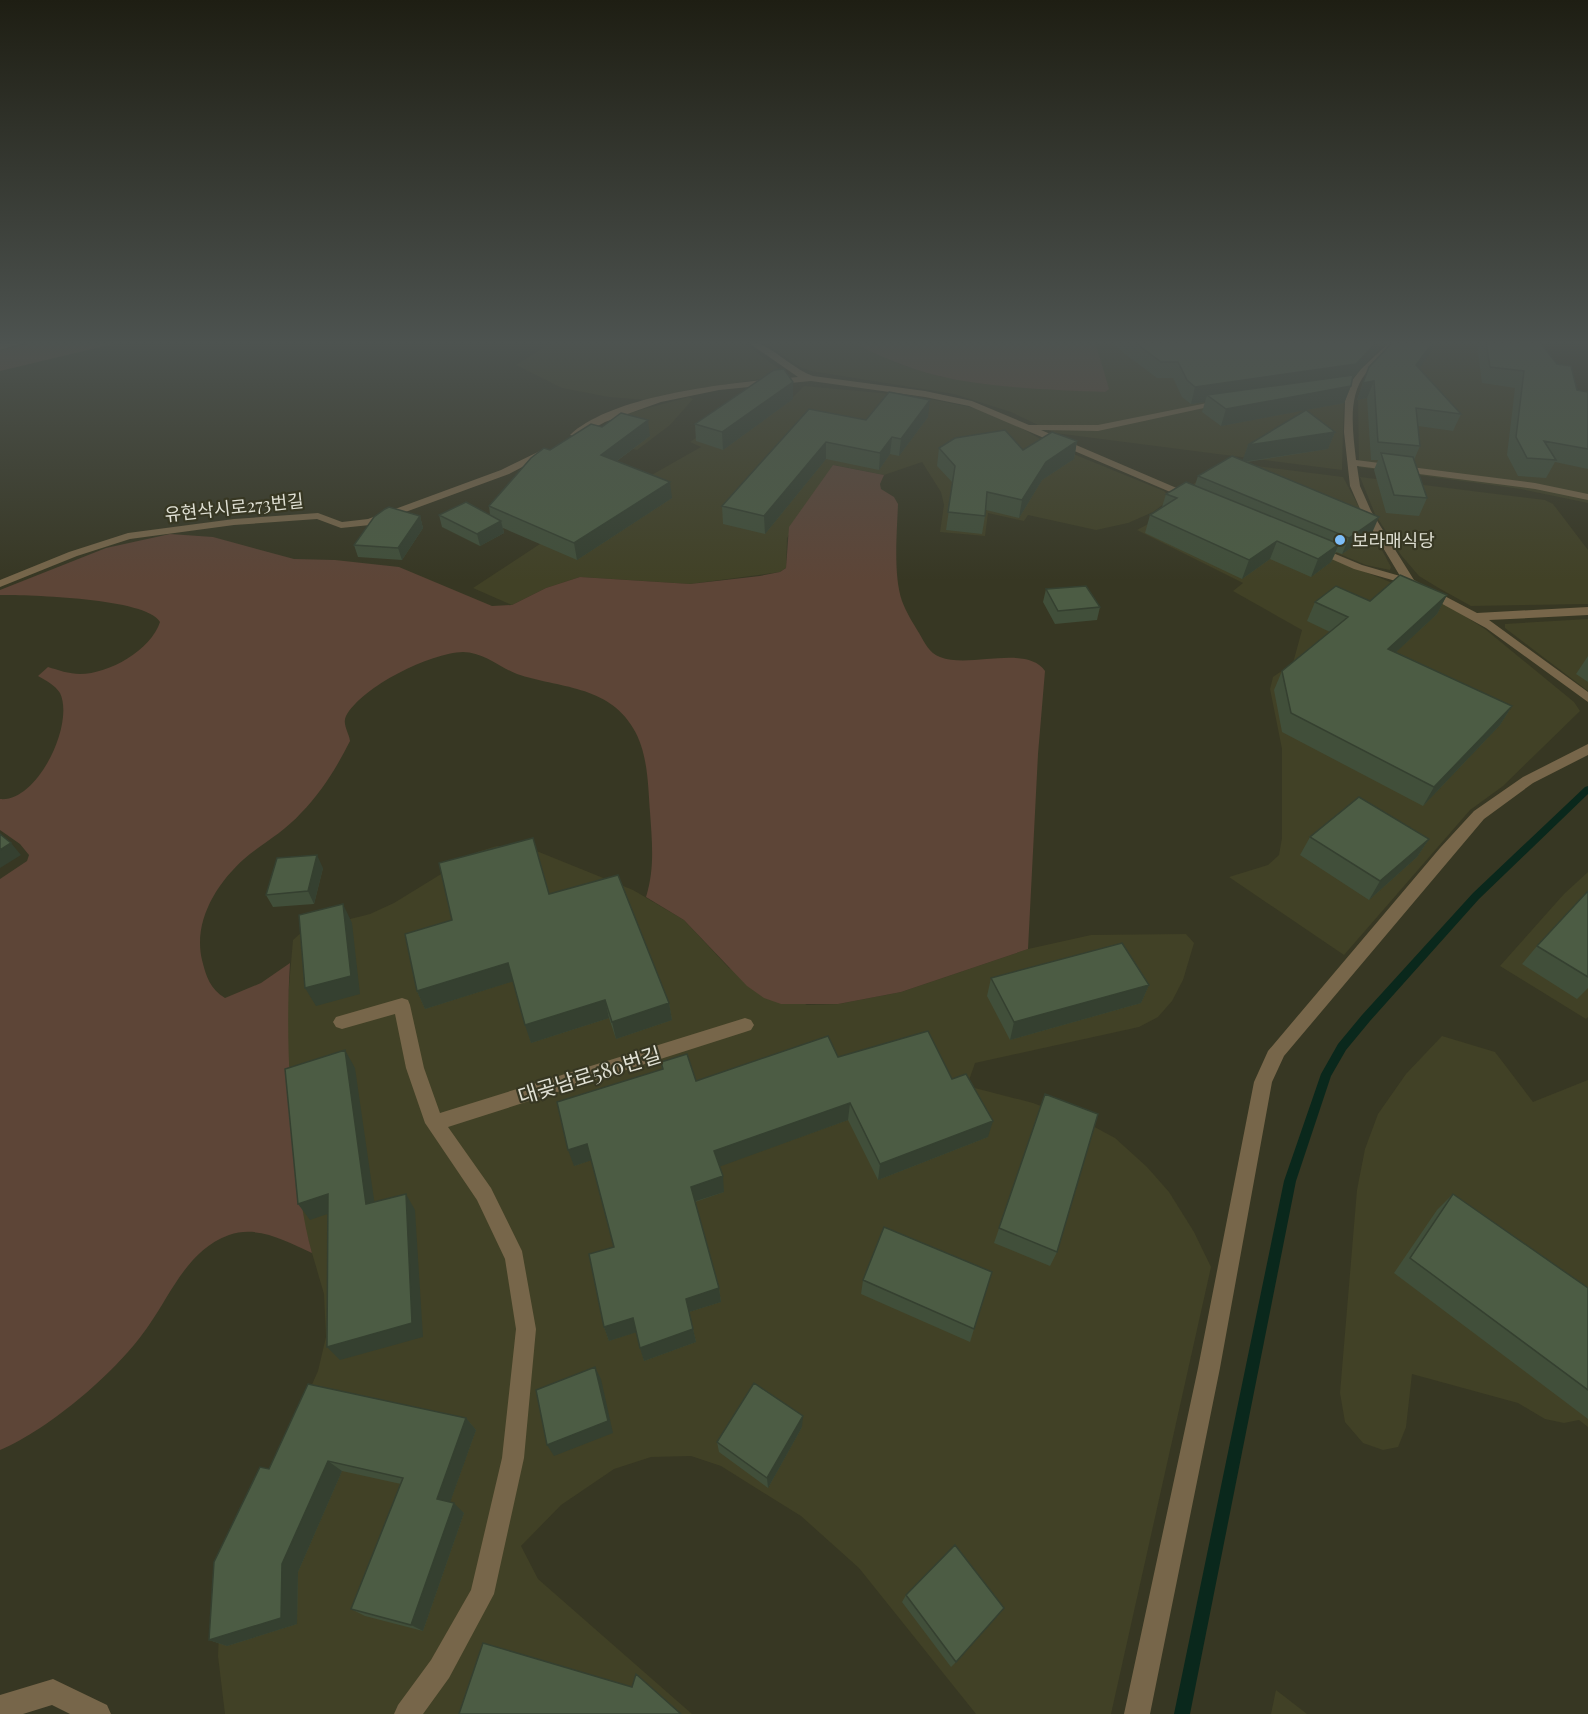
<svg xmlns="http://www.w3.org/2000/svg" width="1588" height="1714" viewBox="0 0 1588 1714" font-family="'Playfair Display','Noto Sans KR',serif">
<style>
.built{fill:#414126}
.green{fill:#5d4537}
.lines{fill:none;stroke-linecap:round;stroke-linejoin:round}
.stream{fill:#0a281c;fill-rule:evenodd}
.minor{fill:#77664a;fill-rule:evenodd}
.wall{fill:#414f3a}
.shaded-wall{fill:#354030}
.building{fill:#4c5c44;stroke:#354030;stroke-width:1.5}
.poi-dot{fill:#7dbef9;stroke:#373723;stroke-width:2}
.labels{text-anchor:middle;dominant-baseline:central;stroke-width:4.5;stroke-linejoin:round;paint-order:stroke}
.far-street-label{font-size:18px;fill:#dfdfd3;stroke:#373723}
.far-poi-label{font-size:18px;fill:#dfdfd3;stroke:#373723;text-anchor:start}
.street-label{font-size:21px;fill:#dfdfd3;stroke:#373723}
</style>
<rect width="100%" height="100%" fill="#373723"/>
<path class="built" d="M554,341H742L780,370L773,377L683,391L647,400L609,397L562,388L516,365Z
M762,341H849L899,364L942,377L1105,392L1095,341H1388L1364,363L1352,379L1344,397L1342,470L1055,433L1011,412L954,394L811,371L800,367Z
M1403,341H1517L1588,400V503L1521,489L1359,467L1358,396L1365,378Z
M804,386L914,396L975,408L1016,425L1049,444L1164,491L1168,495L1165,503L1153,512L1128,523L1096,530L1028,515L1024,521L988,513L985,536L940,532L944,505L941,492L922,462L884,475L834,465L787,538L786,568L780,572L690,584L580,577L546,588L512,605L473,588L604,502L701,447L690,442L745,403L792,398Z
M689,397L693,399L670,425L637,450L584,435L629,413Z
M1249,465L1343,477L1391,567L1390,570L1366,565L1265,523L1193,484L1213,471Z
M1360,477L1545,500L1553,504L1588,550V604L1471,606L1437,587L1419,576L1401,555L1375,514Z
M1191,501L1449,606L1485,629L1574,702L1580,711L1503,786L1470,810L1344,955L1229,877L1268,865L1279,855L1282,838V749L1270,689L1273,677L1293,663L1302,630L1233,591L1243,583L1137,530Z
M1588,619V691L1505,628V624Z
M497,846L539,852L633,890L684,920L729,968L807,1005L838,1004L901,992L1028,949L1091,935L1186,934L1194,943L1183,980L1172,1001L1158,1017L1139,1027L975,1063L967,1086L1033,1103L1087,1123L1115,1138L1147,1167L1169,1192L1194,1232L1211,1267L1111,1714H976L859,1568L801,1516L721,1466L691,1456L651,1457L614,1469L561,1505L521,1546L538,1579L692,1714H225L218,1656L221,1588L318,1371L326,1337L324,1294L303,1222L288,1077L286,1021L293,940L303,931L370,914L394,903L477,852Z
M1588,872V1017L1586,1019L1500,966L1564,894Z
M1442,1036L1495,1052L1533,1102L1588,1080V1427L1579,1420L1564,1423L1545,1419L1518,1403L1412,1374L1406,1427L1398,1447L1383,1450L1363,1443L1345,1422L1340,1393L1357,1190L1365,1149L1378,1114L1406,1074Z
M1276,1690L1307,1714H1271Z"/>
<path class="green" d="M40,341H126L0,371V350Z
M849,341H1095L1109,389L1105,392C1054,390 989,388 939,376C908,369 878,355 849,341Z
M833,465L884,475L880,484L881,489L894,497L898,504C897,532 893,575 902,601C906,612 913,623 919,633C925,643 929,653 940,657C970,669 1026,644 1045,671L1038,754L1028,949L901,992L838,1004H781L764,998L747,986L684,920L646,897C655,868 652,842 650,812C648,785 648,752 633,728C608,685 558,688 517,674C499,667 483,652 463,652C430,653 363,686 346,716C342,724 349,733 350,741C337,767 321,793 301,813C284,832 263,843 244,859C216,884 193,922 202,960C206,976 210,989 225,998L261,983L290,963C286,1026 289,1086 295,1148C299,1184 302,1218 312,1253C286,1241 258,1225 229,1235C188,1250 172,1292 149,1325C119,1370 50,1429 0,1450V879L27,861L29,855L20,844L0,830V799C37,803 75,724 60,693C55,685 45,680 38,676L48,667C58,670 69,674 80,674C109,674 151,650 160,622C147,598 29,595 0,595V590L106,548L170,534L213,537L294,559L335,560L399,567L492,606L512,605L546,588L580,577L690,584L760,576L780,572L786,568L789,527Z"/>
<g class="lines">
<path class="stream" d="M1588,786V794L1479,899L1370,1021L1346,1050L1331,1076L1296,1181L1190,1714H1174L1284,1181L1321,1074L1338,1044L1362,1015L1473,893L1585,787Z"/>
<path class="minor" d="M15,341H30L0,350V344Z
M746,341C769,341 790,368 813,376L925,391L972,401L1029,425H1098L1222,400L1227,403L1098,431L1041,430L1193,495V499L1189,500L969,406L925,397L811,381L719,390L661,402L605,422L578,437L570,435C615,393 738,382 798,377Z
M1391,341H1400C1390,353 1376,362 1366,373C1347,396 1353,432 1356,460L1535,483L1588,494V500L1535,489L1357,466L1360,486L1371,511L1414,580L1477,613L1588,607V615L1489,620L1588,692V702L1486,628L1406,584L1354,569L1311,550L1317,547L1321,548L1362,565L1400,576L1361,511L1350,486L1344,432L1345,401L1351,382L1361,369Z
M540,451L549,453L509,474L370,525L341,528L317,519L234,525L130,539L77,556L0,587V580L69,552L128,533L234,519L318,513L342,522L368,519L501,470Z
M1588,744V755L1533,783L1484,819L1284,1056L1272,1082L1220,1368L1150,1714H1124L1198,1368L1254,1082L1268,1051L1440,848L1474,811L1523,777Z
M402,998L408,1000L410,1005L424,1068L440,1113L745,1018L751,1020L754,1025L751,1030L745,1032L448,1127L491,1188L522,1251L536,1329L524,1458L494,1594L449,1678L423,1714H394L398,1705L431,1660L471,1590L502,1458L516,1329L505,1259L477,1200L425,1123L406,1068L395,1014L342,1029L336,1027L333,1022L336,1017Z
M53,1679L107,1705L111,1714H70L52,1705L23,1714H0V1695Z"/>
</g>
<path class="wall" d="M1108,341H1382L1378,350L1352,378L1351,386L1344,403L1306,410L1335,432L1328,449L1247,462L1372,533L1342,554L1336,552L1331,562L1311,577L1270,559L1242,579L1145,533L1150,515L1162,507L1166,494L1195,485L1198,476L1243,460L1248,445L1305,410L1221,426L1202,412L1205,402L1191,404L1182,397L1173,378H1157Z
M1394,341H1436L1431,352L1419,368L1461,414L1453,431L1418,426L1420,446L1414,460L1427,498L1419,516L1386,513L1374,470L1378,460H1371L1367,398L1357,400L1369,367Z
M1479,341H1539L1577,390L1588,392V469L1555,462L1546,478L1518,476L1507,455L1515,388L1482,383L1477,346Z
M793,399L723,450L696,441L695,424Z
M809,409L866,420L928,417L899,456L890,454L879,470L826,459L765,534L723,524L722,506Z
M602,427L650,436L617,461L672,498L577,560L503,528L504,533L480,546L442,527L439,515H490L489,506L550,450Z
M1077,441L1074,459L1042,480L1019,518L986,510L982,534L946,530L953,483L937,466L939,448L1023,450Z
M420,516L423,528L402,560L358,557L354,545Z
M1046,589L1100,607L1097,620L1055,624L1043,602Z
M1447,595L1437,614L1396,652L1512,706L1500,725L1423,806L1282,732L1274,690L1282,671L1330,632L1307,621L1315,602L1370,601Z
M1588,656V682L1576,674Z
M1310,837L1429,839L1417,857L1369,900L1300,855Z
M323,868L314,904L273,907L266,895Z
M1588,891V988L1577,999L1522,964L1537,946Z
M549,894L669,1003L672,1020L616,1039L609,1018L531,1043L513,981L425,1009L417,991Z
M991,978L1149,985L1141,1003L1010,1040L987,996Z
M838,1057L952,1079L988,1137L878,1180L848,1120L719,1166L724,1192L695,1202L719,1288L721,1302L689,1312L696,1342L644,1361L636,1332L609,1341L604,1327L614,1247L591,1160L574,1166L662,1069L661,1062L696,1081Z
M1045,1094L1057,1252L1050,1266L994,1243Z
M1453,1194L1588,1288V1419L1394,1273L1437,1210Z
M863,1280L974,1329L970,1342L861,1294Z
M466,1418L476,1430L450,1502L464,1513L423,1631L365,1616L351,1609L401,1484L342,1471L298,1572L297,1624L227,1646L209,1640L269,1469Z
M802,1427L768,1488L719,1452L717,1442Z
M906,1595L956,1662L951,1667L902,1602Z"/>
<path class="shaded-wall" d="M1378,341H1382L1378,350L1350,381L1207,395L1205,402L1191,404L1195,387Z
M1434,341H1436L1431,352L1409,382L1416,365Z
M1374,381L1367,398L1357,400L1363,383Z
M793,382V399L723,450L722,432Z
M1351,386L1344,403L1221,426L1226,409Z
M930,400L928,417L899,456L901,439Z
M648,420L650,436L603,471L601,455Z
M1335,432L1328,449L1242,462L1248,445Z
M892,437L890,454L879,470L880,453Z
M1077,441L1074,459L1042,480L1019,518L1022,500L1046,462Z
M826,442V459L765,534L764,516Z
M670,482L672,498L577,560L574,543Z
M420,516L423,528L402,560L398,548Z
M1379,517L1372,533L1342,554L1349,538Z
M501,521L504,533L480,546L477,534Z
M1277,541L1270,559L1242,579L1249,560Z
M1339,544L1331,562L1311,577L1318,559Z
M1447,595L1437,614L1379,668L1388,649Z
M1512,706L1500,725L1423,806L1434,787Z
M1429,839L1417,857L1369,900L1380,881Z
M11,843L21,855L0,868V850Z
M317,855L323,868L314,904L308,891Z
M343,904L352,923L360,994L316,1006L305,988Z
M508,963L514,981L425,1009L417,991Z
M1149,985L1141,1003L1010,1040L1014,1022Z
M605,1000L609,1018L531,1043L525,1025Z
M669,1003L672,1020L616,1039L612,1022Z
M345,1050L355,1068L377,1220L366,1204Z
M850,1103L848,1120L716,1168L714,1151Z
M993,1121L988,1137L878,1180L880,1164Z
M587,1144L592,1160L574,1166L568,1150Z
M723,1176L724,1192L693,1202L691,1187Z
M328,1194L339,1210L310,1220L298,1204Z
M406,1194L415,1210L423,1337L340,1360L327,1347Z
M719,1288L721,1302L689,1312L686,1299Z
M633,1318L637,1332L609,1341L604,1327Z
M693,1329L696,1342L644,1361L640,1348Z
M595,1367L601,1379L613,1433L554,1456L547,1445Z
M803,1416L802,1427L768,1488L767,1478Z
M466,1418L476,1430L448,1508L437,1499Z
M328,1461L342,1471L298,1572L297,1624L227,1646L209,1640L282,1564Z
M454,1503L464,1513L423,1631L411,1625Z"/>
<path class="building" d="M1133,341H1378L1356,364L1195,387L1187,380L1178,362H1161Z
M1394,341H1434L1416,365L1461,414L1416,408L1420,446L1378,442L1374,381L1363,383L1369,367Z
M1486,341H1539L1557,364L1571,366L1577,390L1588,392V449L1544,441L1556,460L1527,458L1516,437L1524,371L1490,367Z
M784,369L793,382L722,432L695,424L774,370Z
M1353,375L1351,386L1226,409L1207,395Z
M889,392L930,400L901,439L892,437L880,453L826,442L764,516L722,506L809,409L866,420Z
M1306,410L1335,432L1248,445Z
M621,413L648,420L601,455L670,482L574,543L489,506L531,458L544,448L550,450L591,424L602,427Z
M1005,430L1023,450L1052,432L1077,441L1046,462L1022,500L987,492L985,516L948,512L955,466L939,448L955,438Z
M1381,453L1413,457L1427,498L1394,495Z
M1232,456L1379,517L1349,538L1198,476Z
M1186,482L1339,544L1318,559L1277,541L1249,560L1150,515L1177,498L1166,494Z
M466,502L501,521L477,534L439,515Z
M389,507L420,516L398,548L354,545L374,517L385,509Z
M1400,575L1447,595L1388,649L1512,706L1434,787L1291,713L1282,671L1348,617L1315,602L1336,586L1370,601Z
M1086,586L1100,607L1058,611L1046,589Z
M1359,797L1429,839L1380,881L1310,837Z
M0,834L11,843L0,850Z
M533,838L549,894L618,875L669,1003L612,1022L605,1000L525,1025L508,963L417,991L405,934L452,920L439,863Z
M317,855L308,891L266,895L277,858Z
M1588,891V977L1537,946Z
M343,904L351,976L305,988L299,915Z
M1122,943L1149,985L1014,1022L991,978Z
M928,1031L952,1079L966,1074L993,1121L880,1164L850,1103L714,1151L723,1176L691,1187L719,1288L686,1299L693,1329L640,1348L633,1318L604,1327L589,1254L614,1247L587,1144L568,1150L557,1102L663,1069L661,1062L687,1054L696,1081L828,1036L838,1057Z
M345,1050L366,1204L406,1194L412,1323L327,1347L328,1194L298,1204L285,1069Z
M1045,1094L1098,1114L1057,1252L999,1228Z
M1453,1194L1588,1288V1390L1410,1258Z
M884,1227L992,1272L974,1329L863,1280Z
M595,1367L608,1421L547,1445L536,1390Z
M754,1383L803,1416L767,1478L717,1442Z
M308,1384L466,1418L437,1499L454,1503L411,1625L351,1609L403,1478L328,1461L282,1564L281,1618L209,1640L214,1562L260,1467L269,1469Z
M955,1545L1004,1608L956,1662L906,1595Z
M483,1643L632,1687L636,1674L681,1714H459Z"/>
<linearGradient id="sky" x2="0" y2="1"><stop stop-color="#1e1e13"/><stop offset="0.59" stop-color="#4d5350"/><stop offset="1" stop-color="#4d5350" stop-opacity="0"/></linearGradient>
<rect width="1588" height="581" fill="url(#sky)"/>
<circle class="poi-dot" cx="1340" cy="540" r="6"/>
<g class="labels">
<g class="far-street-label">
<text transform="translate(234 507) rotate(-6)">유현삭시로273번길</text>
</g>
<g class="far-poi-label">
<text x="1352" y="540">보라매식당</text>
</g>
<g class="street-label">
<text transform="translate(589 1074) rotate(-17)">대곶남로580번길</text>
</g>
</g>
</svg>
